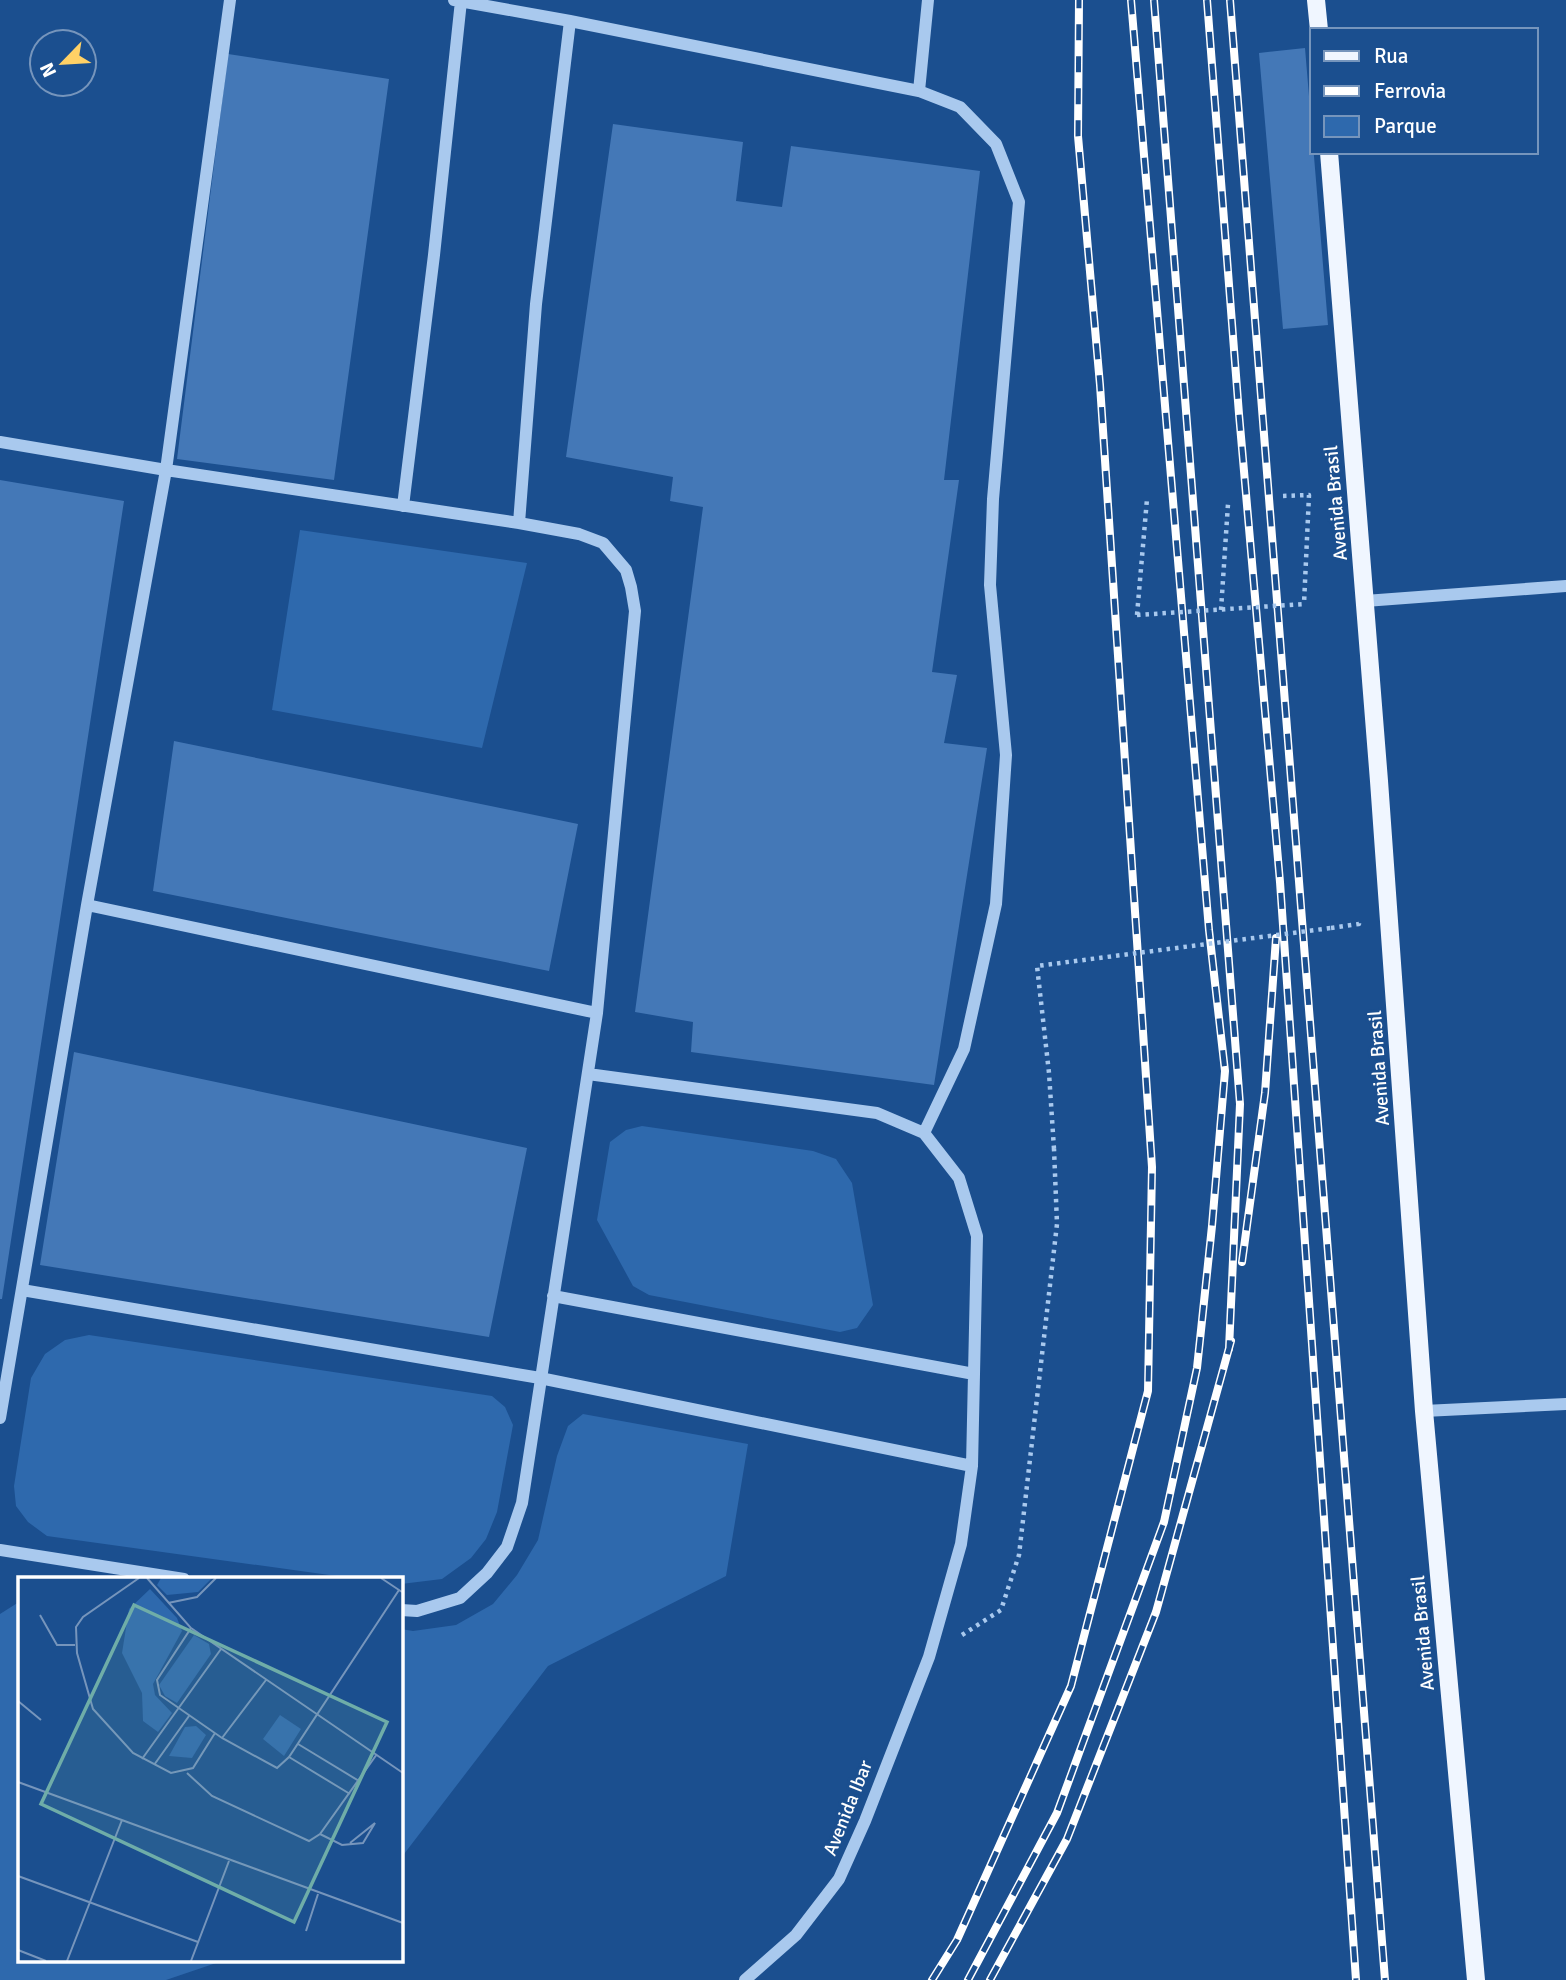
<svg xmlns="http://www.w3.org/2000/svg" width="1566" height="1980" viewBox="0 0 1566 1980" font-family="Signika,sans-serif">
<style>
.green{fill:#2e69ad}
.building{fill:#4478b7}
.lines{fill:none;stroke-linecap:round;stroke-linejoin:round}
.path{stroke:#a9c9ee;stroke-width:4.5;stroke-dasharray:3.5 5;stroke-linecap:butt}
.minor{stroke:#a9c9ee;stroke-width:12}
.major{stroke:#f0f6ff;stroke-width:18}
.rail-casing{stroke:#fff;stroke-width:8}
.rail{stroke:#1b4f8f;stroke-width:5;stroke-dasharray:16;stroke-linecap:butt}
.path-bridge{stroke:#a9c9ee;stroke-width:4.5;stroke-dasharray:3.5 5;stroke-linecap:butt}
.labels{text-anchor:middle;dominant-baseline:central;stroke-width:6;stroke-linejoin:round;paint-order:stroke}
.street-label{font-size:19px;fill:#fff;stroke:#1b4f8f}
.inset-road{fill:none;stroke:#7695bc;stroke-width:2}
.view{fill:#6fada8;fill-opacity:0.15;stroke:#6fada8;stroke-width:3.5}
.inset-edge{fill:none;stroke:#fff;stroke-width:3.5}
</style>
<rect width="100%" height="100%" fill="#1b4f8f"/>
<path class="green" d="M300,530L527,563L482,748L272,710Z
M642,1126L813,1151L836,1159L852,1183L873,1305L857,1328L840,1332L649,1295L633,1286L597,1220L610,1142L626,1130Z
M89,1335L492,1396L505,1407L513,1425L497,1512L486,1539L471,1558L442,1579L401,1584V1579H358L47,1536L28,1522L16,1506L14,1486L31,1378L45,1354L65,1340Z
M583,1414L748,1444L726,1576L548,1666L401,1858V1629L413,1631L456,1625L493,1604L517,1575L538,1540L557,1456L568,1426Z
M19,1602V1961H222L166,1980H0V1614Z"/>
<path class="building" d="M1305,48L1328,325L1283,329L1259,53Z
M228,54L389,79L334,480L177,459Z
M613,124L743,142L736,201L782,207L791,146L980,171L944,480H959L932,672L957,675L944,743L987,748L934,1085L691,1052L693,1022L635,1012L703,507L670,501L673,477L566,457Z
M0,480L124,501L2,1299H0Z
M174,741L578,824L549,971L153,891Z
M74,1052L527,1148L489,1337L40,1265Z"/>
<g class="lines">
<path class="path" d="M1283,496L1309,495L1304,604
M1221,610L1228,504
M1137,615L1147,499
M1331,928L1359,924V920
M962,1635L1001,1610L1019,1555L1057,1224L1054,1149"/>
<path class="minor" d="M454,0L570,21L919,91L960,107L996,144L1019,202L993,499L990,585L1006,755L996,904L964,1049L924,1133
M919,91L928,0
M0,442L166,470L519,523L579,534L603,543L626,570L631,587L635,611L597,1013L522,1503L507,1547L487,1573L460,1598L417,1611L401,1610
M403,506L434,255L461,1
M519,523L536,304L570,21
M1365,601L1566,586
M87,905L597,1013
M588,1074L877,1113L924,1133L959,1178L977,1236L972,1466L961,1544L929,1657L865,1821L839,1879L796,1935L745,1980
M22,1290L540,1378L972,1466
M553,1296L974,1374
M1424,1411L1566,1404
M0,1418L87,905L166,470L230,0
M0,1550L184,1579"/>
<path class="major" d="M1316,0L1319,30
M1329,152L1379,781L1424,1411L1476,1980"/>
<defs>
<path id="rail" d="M1154,0L1240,1104L1229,1349
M1207,0L1239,414L1280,882L1356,1980
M1230,0L1385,1980
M1242,1262L1265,1093L1276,938
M932,1980L957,1940L1071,1686L1148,1391L1152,1167L1100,385L1078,136L1079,0
M968,1980L1057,1813L1164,1522L1197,1368L1212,1226L1225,1071L1209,930L1131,0
M990,1980L1067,1839L1156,1612L1231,1341"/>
</defs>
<use href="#rail" class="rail-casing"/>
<use href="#rail" class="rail"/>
<path class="path-bridge" d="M1137,615L1304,604
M1054,1149L1049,1073L1037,966L1331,928"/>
</g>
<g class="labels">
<g class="street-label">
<text transform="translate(1336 503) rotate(-95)">Avenida Brasil</text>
<text transform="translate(1379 1068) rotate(-94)">Avenida Brasil</text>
<text transform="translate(1423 1633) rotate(-95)">Avenida Brasil</text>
<text transform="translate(848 1808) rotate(-68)">Avenida Ibar</text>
</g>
</g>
<g transform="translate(18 1577)">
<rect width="385" height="385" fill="#1b4f8f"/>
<path d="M143,1H194L180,15L149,18L139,8ZM132,12L159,41L164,54L135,107L137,118L154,136L140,155L125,144L124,116L104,76L111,32ZM176,58L191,67L193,77L159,126L147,119L141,108ZM262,138L283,152L266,179L245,162ZM178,149L188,158L174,181L151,179L167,150Z" fill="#2e69ad"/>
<path class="inset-road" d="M121,1L65,40L58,50L59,76L75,132L115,176L153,196L175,191L197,156M129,1L173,51L139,103L142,118L204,161L259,191L271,180L381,13M363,1L384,15M150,26L179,20L198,1M22,38L39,68H57M173,51L385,196M0,124L23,143M204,161L248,103M280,167L341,204M271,180L332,217M124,182L203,72M136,188L171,139M169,196L194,219L291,264L302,257L359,177M0,205L385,346M302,257L324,268L345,266L357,246L332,266M0,299L180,365M288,354L300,317M0,373L28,384M49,384L104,243M173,384L211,284"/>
<path class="view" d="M116,28L369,145L276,345L23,227Z"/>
<rect width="385" height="385" class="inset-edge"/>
</g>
<rect x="1310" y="28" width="228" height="126" fill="#1b4f8f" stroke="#7695bc" stroke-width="2"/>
<rect x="1324" y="51" width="35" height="10" fill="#f0f6ff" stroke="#7695bc" stroke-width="2"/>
<text x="1374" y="63" font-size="21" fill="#ffffff">Rua</text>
<rect x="1324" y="86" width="35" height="10" fill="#ffffff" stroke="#7695bc" stroke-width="2"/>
<text x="1374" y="98" font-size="21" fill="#ffffff">Ferrovia</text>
<rect x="1324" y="116" width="35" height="21" fill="#2e69ad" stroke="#7695bc" stroke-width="2"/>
<text x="1374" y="133" font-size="21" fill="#ffffff">Parque</text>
<g transform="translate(63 63) rotate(245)"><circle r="33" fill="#1b4f8f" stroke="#7695bc" stroke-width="2"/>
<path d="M0-5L12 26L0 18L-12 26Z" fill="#ffd166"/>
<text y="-10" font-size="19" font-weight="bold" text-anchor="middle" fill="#ffffff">N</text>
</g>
</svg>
